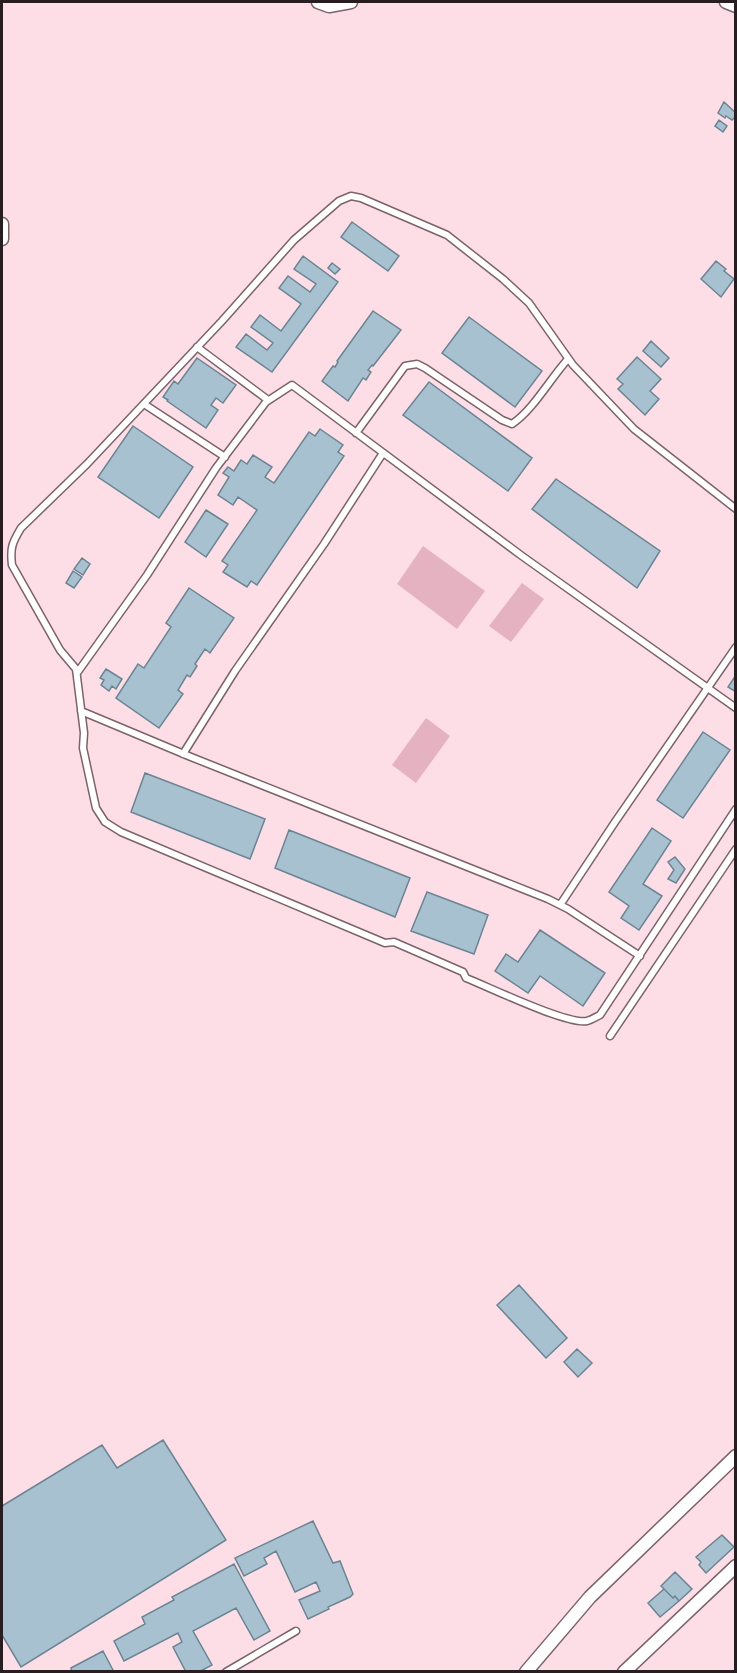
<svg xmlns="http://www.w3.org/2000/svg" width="737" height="1673" viewBox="0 0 737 1673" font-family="'Work Sans',sans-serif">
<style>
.green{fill:#e5b2c2}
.building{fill:#a7c1d0;stroke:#6b8492;stroke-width:1.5}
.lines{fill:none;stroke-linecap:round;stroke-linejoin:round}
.service-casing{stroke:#7c626a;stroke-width:9}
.minor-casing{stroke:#7c626a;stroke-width:15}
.service{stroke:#fff;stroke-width:6}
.minor{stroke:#fff;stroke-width:12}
</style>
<rect width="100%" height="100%" fill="#fddee7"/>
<path class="green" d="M423,546L485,591L457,629L397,584Z
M522,583L544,599L511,642L489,626Z
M426,718L450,736L416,783L392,765Z"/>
<path class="building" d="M724,102L736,113V116L732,120L726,116L725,118L718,113Z
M719,120L727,126L723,132L715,126Z
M352,222L399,256L388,271L341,237Z
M303,256L338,282L272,372L236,347L246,334L267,350L273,343L251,327L260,315L281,331L301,304L279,288L288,276L310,292L316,284L294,269Z
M716,261L726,269L724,271L734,279L721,297L701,279Z
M332,263L340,269L335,274L328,268Z
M373,311L401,330L373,366L372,365L368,370L371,372L366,380L363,378L348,401L322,381L333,366L335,367L338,362L337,361Z
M469,317L542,371L515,407L442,353Z
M651,341L669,358L661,367L643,351Z
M637,357L661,379L650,391L659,399L645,415L618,389L623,384L617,379Z
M197,358L236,385L223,403L216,398L211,405L218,410L206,428L167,401L168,400L163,397L174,381L178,384Z
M429,382L532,458L508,491L403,415Z
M133,426L193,467L159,518L98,477Z
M320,429L343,445L338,452L344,456L257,585L251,581L247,587L223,572L228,565L222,561L257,510L238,497L233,505L218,495L229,477L223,473L228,467L234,471L241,460L247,464L253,455L272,467L265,477L274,483L309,432L315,436Z
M556,479L660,551L637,588L532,509Z
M206,510L228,524L206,557L185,542Z
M82,558L90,564L83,575L74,569Z
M73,571L82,577L74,588L66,583Z
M189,588L234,618L210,653L205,649L195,664L197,666L190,677L187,675L178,690L183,694L159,728L116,698L138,664L144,668L171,627L166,623Z
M106,669L122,679L116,689L112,686L109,691L101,685L104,680L100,678Z
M736,675V692L728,687Z
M703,732L730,750L683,818L657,800Z
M145,773L265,819L250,859L131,812Z
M652,828L671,841L643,884L662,896L639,930L621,918L629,906L609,892Z
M289,830L410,878L395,917L275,868Z
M675,857L685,869L676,883L668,879L674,870L668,862Z
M427,892L488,915L474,954L411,931Z
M540,930L605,973L583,1006L540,976L528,993L495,971L506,954L518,962Z
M519,1285L567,1338L546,1358L497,1305Z
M577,1349L592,1363L578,1377L564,1362Z
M163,1440L226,1540L21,1667L2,1635V1506L102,1445L117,1468Z
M313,1521L333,1563L340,1561L353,1594L350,1597L328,1607L329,1609L308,1619L299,1600L320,1591L316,1582L295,1592L276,1551L264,1558L267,1564L244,1576L235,1558Z
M722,1535L734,1547L706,1573L699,1565L701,1562L696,1557Z
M234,1564L270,1631L254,1640L236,1608L193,1631L212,1665L199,1672H186L173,1647L182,1642L178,1633L124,1661L114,1641L145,1624L142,1617L174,1600L172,1597Z
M675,1572L692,1589L679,1601L675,1596L673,1598L661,1586Z
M664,1589L673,1598L675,1596L679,1601L660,1617L648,1603Z
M103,1651L114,1672H72L71,1668Z"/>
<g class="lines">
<defs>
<path id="service" d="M197,347L268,400
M144,404L225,457
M356,433L405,366L417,364L425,368L502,420L512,424C533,410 550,379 568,359
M736,509L634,429L573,365L529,303L503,279L447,235L361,198L351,196L339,201L294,240L222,321L87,464L21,528C12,543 10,548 12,565L60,650L76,669L84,733L83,748L96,808L105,822L121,832L385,943L394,942L463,972L466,978C489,987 567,1025 587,1021C591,1020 596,1017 600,1015L736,809
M77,673L147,575L216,468L266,402L292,385L522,556L736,708
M81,711L191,757L548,899L568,909L640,956
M183,754L235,671L324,544L383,453
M560,905L615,822L736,647
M610,1036L736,849
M226,1672L296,1631"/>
<path id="minor" d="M318,2L329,6L351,2
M726,2L736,6
M2,224V239
M526,1672L590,1597L736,1456
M624,1672L736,1566"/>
</defs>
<use href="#service" class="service-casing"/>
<use href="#minor" class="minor-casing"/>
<use href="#service" class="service"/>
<use href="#minor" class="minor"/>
</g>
<rect width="737" height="1673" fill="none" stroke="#281d21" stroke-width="6"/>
</svg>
